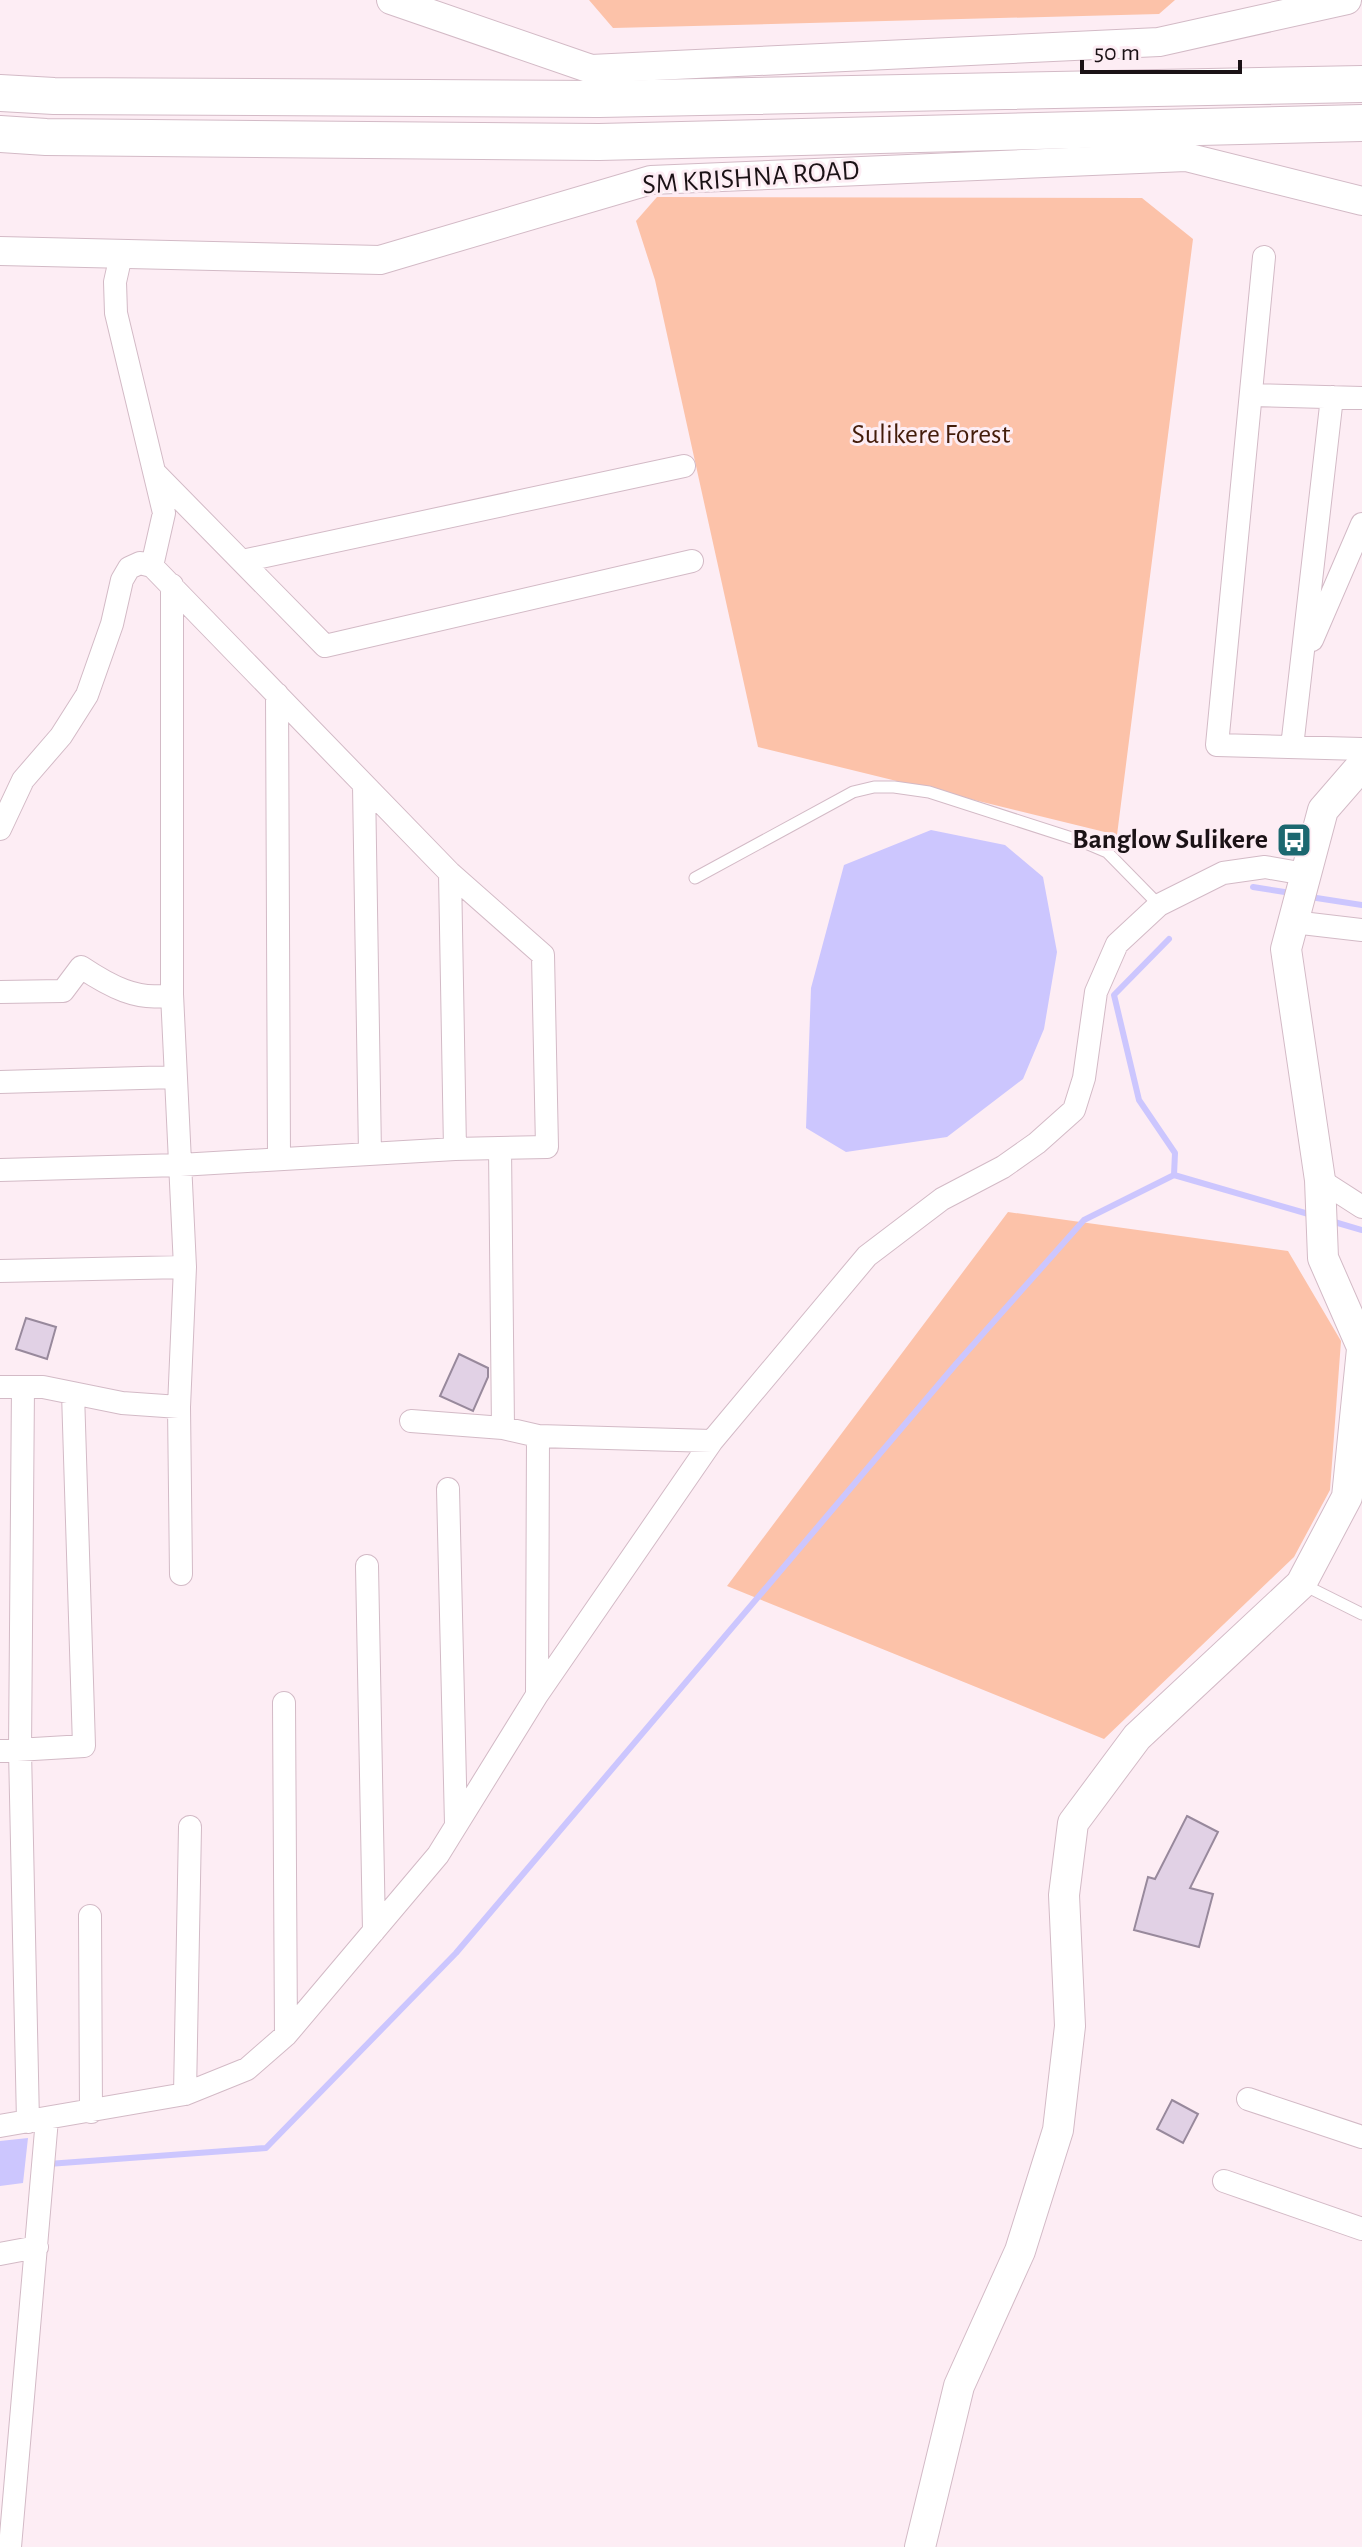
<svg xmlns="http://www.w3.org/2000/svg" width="1362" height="2547" viewBox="0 0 1362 2547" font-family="'Alegreya Sans',sans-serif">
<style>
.green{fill:#fcc2a9}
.water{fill:#ccc6fe}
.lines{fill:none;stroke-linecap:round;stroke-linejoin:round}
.stream{stroke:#ccc6fe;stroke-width:6}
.building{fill:#e1d1e5;stroke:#98899c;stroke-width:2}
.service-casing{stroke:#d3bac6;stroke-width:13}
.minor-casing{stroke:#d3bac6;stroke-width:24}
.tertiary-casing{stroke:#d3bac6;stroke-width:30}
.secondary-casing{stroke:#d3bac6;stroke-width:32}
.trunk-casing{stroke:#d3bac6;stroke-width:38}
.service{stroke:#fff;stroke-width:11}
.minor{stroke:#fff;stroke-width:22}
.tertiary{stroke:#fff;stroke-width:28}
.secondary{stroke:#fff;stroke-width:30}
.trunk{stroke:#fff;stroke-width:36}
.labels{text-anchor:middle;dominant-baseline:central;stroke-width:6;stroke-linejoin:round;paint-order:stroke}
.street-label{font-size:28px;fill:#1b1216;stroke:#fdedf4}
.park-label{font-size:28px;fill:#431c0a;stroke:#fdedf4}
.poi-label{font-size:28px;font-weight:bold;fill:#1b1216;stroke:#fdedf4;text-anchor:end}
</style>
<rect width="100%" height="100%" fill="#fdedf4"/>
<path class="green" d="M589,0H1175L1159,14L613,28Z
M657,197L1142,198L1193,239L1117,835L758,747L655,280L636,221Z
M1008,1212L1288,1251L1341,1341L1330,1490L1294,1557L1104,1739L727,1586Z"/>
<path class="water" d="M931,830L1005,845L1043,877L1057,952L1044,1029L1023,1079L947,1137L846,1152L806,1128L811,988L844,865Z
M28,2138L23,2183L0,2186V2141Z"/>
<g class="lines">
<path class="stream" d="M1253,887L1291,893
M1310,897L1362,905
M1169,939L1114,995L1139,1100L1175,1153L1174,1175
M1331,1221L1362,1230
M48,2164L266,2148L456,1953L956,1364L1084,1220L1174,1175L1312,1215"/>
</g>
<path class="building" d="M26,1318L56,1327L47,1359L16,1349Z
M459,1354L488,1368V1377L473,1411L440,1396Z
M1187,1816L1218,1832L1190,1888L1213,1894L1199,1947L1134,1930L1148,1877L1155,1879Z
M1172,2100L1198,2114L1183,2143L1157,2129Z"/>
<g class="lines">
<defs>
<path id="service" d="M695,878L853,792L874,787H894L929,792L1081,841L1107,852L1159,905
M1302,1584L1362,1614"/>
<path id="minor" d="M121,255L115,282L116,313L164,513L152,566
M1264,257L1217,745L1362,749
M1251,395L1362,398
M155,473L325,646L692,561
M242,561L684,466
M172,585V994L185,1267L179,1407L181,1574
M1312,640L1362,524
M277,694L279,1159
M1292,747L1332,397
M364,785L370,1154
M0,829L23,780L61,736L87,695L112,624L122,580L129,568L140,563L152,566L450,873L543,955L547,1147L455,1149L180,1165L0,1170
M450,873L455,1149
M1293,922L1362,930
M0,992L63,991L81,967C108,985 139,1003 172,994
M0,1082L176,1077
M500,1148L503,1428
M1320,1180L1362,1207
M0,1271L185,1267
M0,1387H43L122,1403L179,1407
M23,1387L20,1750L28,2122
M411,1421L503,1428L538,1436L712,1441
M448,1489L456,1824
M367,1566L374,1931
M537,1694L538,1436
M284,1703L286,2035
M0,1751L84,1746L73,1393
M90,1916L91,2112
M185,2094L190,1827
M1248,2099L1362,2137
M0,2126L185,2094L247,2069L286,2035L438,1855L537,1695L712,1441L867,1256L942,1199L1003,1167L1037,1143L1074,1110L1084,1078L1096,992L1117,944L1159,905L1223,873L1265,867L1305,874
M1224,2181L1362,2229
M0,2254L37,2247
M10,2547L47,2119"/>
<path id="tertiary" d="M391,0L591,69L1159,42L1347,0
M0,251L380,260L651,180L1186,157L1362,201"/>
<path id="secondary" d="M1362,765L1323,810L1286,949L1320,1180L1323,1258L1362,1347
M920,2547L959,2386L1020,2251L1058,2130L1070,2026L1064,1895L1073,1823L1137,1737L1301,1584L1347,1497L1362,1349"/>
<path id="trunk" d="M0,93L54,96L599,99L1362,84
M0,134L46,137L599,142L1362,123"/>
</defs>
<use href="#service" class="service-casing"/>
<use href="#minor" class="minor-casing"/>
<use href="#tertiary" class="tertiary-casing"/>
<use href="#secondary" class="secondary-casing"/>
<use href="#trunk" class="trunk-casing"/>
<use href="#service" class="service"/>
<use href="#minor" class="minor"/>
<use href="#tertiary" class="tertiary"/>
<use href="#secondary" class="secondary"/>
<use href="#trunk" class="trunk"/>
</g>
<defs>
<symbol id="bus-square" viewBox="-11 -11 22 22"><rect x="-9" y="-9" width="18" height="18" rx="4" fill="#1c6870" stroke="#fdedf4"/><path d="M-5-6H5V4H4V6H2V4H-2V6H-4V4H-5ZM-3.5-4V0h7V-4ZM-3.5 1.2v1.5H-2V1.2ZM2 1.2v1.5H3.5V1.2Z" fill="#fff"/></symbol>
</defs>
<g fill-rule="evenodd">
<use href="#bus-square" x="1274" y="820" width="40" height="40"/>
</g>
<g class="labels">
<g class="street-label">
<text transform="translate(751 178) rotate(-4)">SM KRISHNA ROAD</text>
</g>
<g class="park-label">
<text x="931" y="435">Sulikere Forest</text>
</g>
<g class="poi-label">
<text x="1268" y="840">Banglow Sulikere</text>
</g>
</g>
<path d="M1082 60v12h158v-12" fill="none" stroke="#1b1216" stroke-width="4"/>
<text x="1094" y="60" font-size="24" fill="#1b1216" stroke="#fdedf4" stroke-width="6" paint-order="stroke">50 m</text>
</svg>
